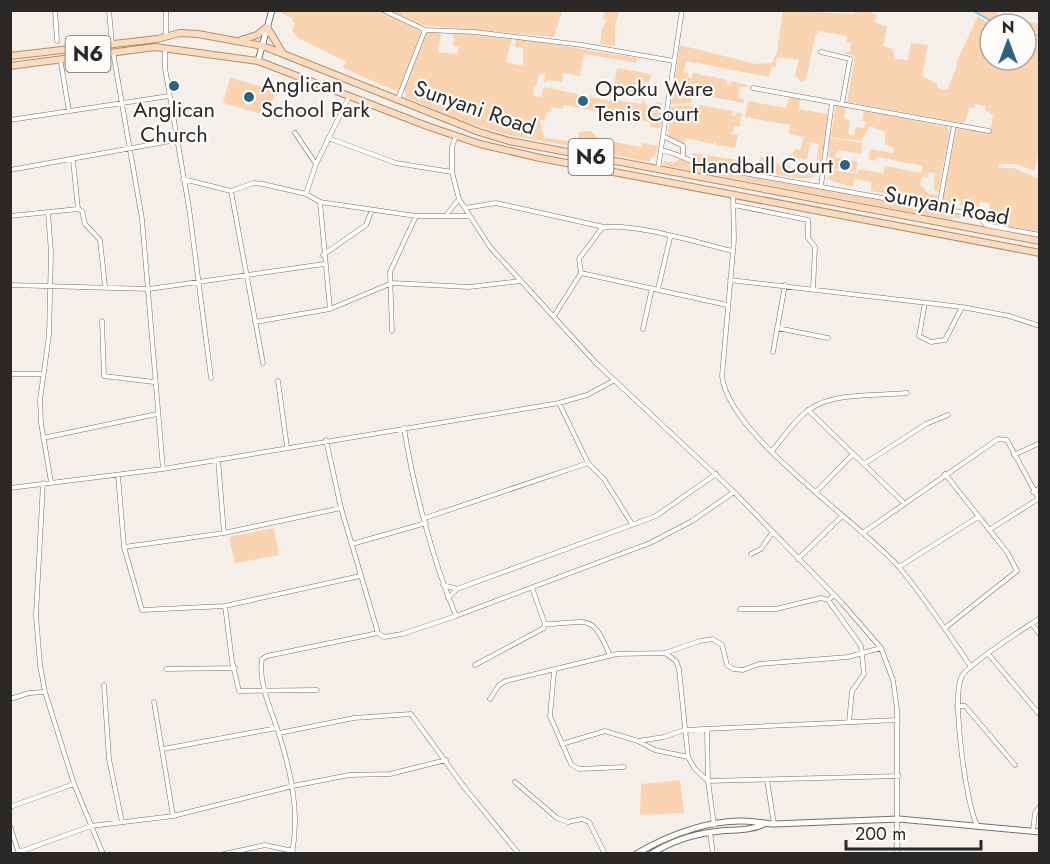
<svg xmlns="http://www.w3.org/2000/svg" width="1050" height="864" viewBox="0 0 1050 864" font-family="Jost,sans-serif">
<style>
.green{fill:#fad3b0}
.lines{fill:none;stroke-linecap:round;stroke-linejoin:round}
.stream{stroke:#71c6f7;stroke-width:1.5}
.minor-casing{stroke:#76716d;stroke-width:5}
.tertiary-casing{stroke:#76716d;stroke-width:7}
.primary-casing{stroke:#b28e6d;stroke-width:8}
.minor{stroke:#fff;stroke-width:4}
.tertiary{stroke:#fff;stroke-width:5}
.primary{stroke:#fcdcbe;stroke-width:6}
.poi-dot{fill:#2e627e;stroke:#fefdfc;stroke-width:2}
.labels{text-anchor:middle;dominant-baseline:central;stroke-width:4.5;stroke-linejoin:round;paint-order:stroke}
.shield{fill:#fefdfc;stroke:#6a6968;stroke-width:1.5}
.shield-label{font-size:21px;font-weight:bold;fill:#2b2928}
.poi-label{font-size:22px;fill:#2b2928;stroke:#fefdfc;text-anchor:start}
.street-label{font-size:22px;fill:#2b2928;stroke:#fefdfc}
</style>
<rect width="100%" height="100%" fill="#f5efea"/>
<path class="green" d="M284,10L382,11L421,32L398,92L343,68L346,62L298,38L292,30L295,23L292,21L293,18L282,14Z
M391,11H562L554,37L420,25Z
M595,11H619L615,25V46L600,44L602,29L607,20L603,19L605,12Z
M783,11L854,14L856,11H869L877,16L874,22L887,27L883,46L893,49L895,59L908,60L911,43L928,45L922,76L937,84L938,88L947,90L958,64L956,63L978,16L990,25V60H1026V31L1039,40V151L1034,171L1016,164H999V168H1014L1039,179V232L991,223L989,203L980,202L978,209L960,205L961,201L957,200L956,205L942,202L957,127L990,132L993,115L985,110V106L976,104L975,108L970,107L965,122L961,123L847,102L855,56L843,53L850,52L851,43L846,42L847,36L819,31L815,37L806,80L800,81L795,75L799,60L777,57L776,67H771L769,77L686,61L684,72L688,73V77L692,78L693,73L727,80L726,84L730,85L731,81L747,85L746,87H739L738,98L744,99L743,103L693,93L691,103L671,104L680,45L756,64L772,63L777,52Z
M975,11H997V15L1039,24V34L1026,27V24H1004L987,20Z
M427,32L441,33L438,52L457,54L459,47L453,46L454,33H476L512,38L506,62L523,66V48L515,47L516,38L637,58V63L584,54L580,76L563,73L562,82L548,80L547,82H544L545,75L539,74L536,86H533L534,96L541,97L544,87L610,101L611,99L641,104L643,99L646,105L655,107L656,102L663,103L660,113L664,114L661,128L650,127V122L564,105L563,109L552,107L551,112L546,113L545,121L540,120L544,138L578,142L579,132L591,131L599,139L640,147L642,143L658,146L656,156L651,158L649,162L609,154L589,144L586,149L508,135L454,118L406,97L404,89Z
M617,68L651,74L649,82L644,81L643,89L648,91L647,97L614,86Z
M230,78L276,91L268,116L223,103Z
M789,97L800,99L799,109L828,114L822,161H816L819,144L810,142L807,160L792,157L794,149L800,150L804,137L789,134L790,125L745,117L748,101L786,108Z
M699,105L733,111L732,115L735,116L737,112L742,113L739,127L734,126L732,134L738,135L735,148L716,145V141L713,144L686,138L684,144L668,137L671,106H694L698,109Z
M836,106L846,107L844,118L850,121L848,134L854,135L856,127L864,128L866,122L862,121L864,110L948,127L949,134L938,193L934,190L935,173L929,172L928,177L922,176L920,184L929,194L938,195L936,202L871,191V182L854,179L853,187L829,180L828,169L857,174L858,169L883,173L885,166L921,173L923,166L877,157L876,161L868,159L871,149L893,153L894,149L885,144V132L870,126L861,141L830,137Z
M830,138L862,143L861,154L838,150L834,157L858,162L856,172L828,168Z
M692,153L750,162L748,170L698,160L692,157Z
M760,157L774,158V163L790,166V170L797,171L798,161L820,165L821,169L812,178H795L758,171Z
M679,159L709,168L958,212V215L971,220L953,217L952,220L663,165L664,161L674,163Z
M274,528L279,555L235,563L229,537Z
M680,780L684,813L640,815L641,784Z"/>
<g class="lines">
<path class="stream" d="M972,10L996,24
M1026,29L1040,37"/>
<defs>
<path id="minor" d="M55,10L57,41
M109,10L112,45
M383,10L425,30L475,32L582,45L674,61
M166,37V10
M165,48V68L189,208L211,378
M113,52L142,219L163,469
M821,52L850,59L842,104
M61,64L69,111
M753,88L989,131
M398,99L425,30
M10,120L169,96
M295,133L316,164
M456,136L452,147V172L459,199L490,247L596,363L734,492L842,603L881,648L893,680L897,709V854
M663,136L683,146V155
M328,138L396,163L452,172
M661,150C680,154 688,161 705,166L983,216L982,220L986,225L1040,235
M658,169L682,10
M10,170L176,140
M183,179L231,191L254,183L263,184L306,194L320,202L416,216H469
M821,186L832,102
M231,191L263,363
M306,194L316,164L349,97
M733,195L734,240L722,376C728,435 858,521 899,567C925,598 948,633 971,667
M320,202L330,309
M734,205L808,220V238L815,247L813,289
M939,207L954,125
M465,208L496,203L604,227
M78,209L82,211L85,224L100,240L105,286
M48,213L51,252L49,335L40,400L41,423L51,482
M447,214L459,199
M10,216L78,209L73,160
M323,255L366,225L372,210
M581,273L727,305
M730,280L962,307L1009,316L1040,326
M10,285L149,289L324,264
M658,289L670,238
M925,303L919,336L931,342L945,340L962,307
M554,316L581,273L579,259L602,228C628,221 703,244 732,251
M102,321L104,376L154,382
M255,322L330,309L392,283L469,287L521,281
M777,328L828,338
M643,329L652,288
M392,331L390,272L416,216
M773,352L785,285
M10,374H42
M278,381L287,447
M559,403L588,463L604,479L632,524
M808,410L905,504
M404,428C413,486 433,561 456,616
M43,438L157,414
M326,440L341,508L378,633L384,637L402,634L456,616L650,543L692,521L734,492
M772,451C783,438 795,419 810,409C835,392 877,396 907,393
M1014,455L1040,443
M218,459L224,533
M864,464L926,424L948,415
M118,475L124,547L142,610L225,606L360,576
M43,483L36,615L40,665L45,692L74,784L103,854
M10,488L163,469L559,403L587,395L613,381
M816,492L853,454
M1033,492L1040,488
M425,518L588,463
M989,530L1038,499
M864,532L998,439L1007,440L1040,501
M352,544L426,523
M124,547L224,533L341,508
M751,554L761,549L772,533
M798,559L842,516
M899,567L978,517
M443,585L457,589
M448,598L457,589L656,516L716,474
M828,600L861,646L864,674L852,691L849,722
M225,606L232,661L239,691L317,690
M740,609H776L821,598L828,600L833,596
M545,624C586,624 592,610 610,656
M1032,624L1040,635
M945,628L1017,571L1007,552L945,474
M665,653L676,661L679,669L688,757L695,769L708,781L899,776
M989,655L1040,715
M475,665L544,628L545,624L532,588
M166,669L235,668
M554,672L550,716L571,764L579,769L624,767
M104,685L109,759L122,822
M10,699L29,693L45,692
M490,699L499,685L506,681L617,654L665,653L700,641L713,639L722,645L727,665L733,669L743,670L759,664L848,657L881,648
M154,702L173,816
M957,706H965L1015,765
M707,730L708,781L714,825
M279,733L354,718L411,714L464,787L519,854
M638,741L664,737L684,730L898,720
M562,744L605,731L638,741L655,750L688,757
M163,749L277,728
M767,780L774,824
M515,782L557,818L568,822L582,819L589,822L605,854
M10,807L74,784
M977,825C966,805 951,694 962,676C968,664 1025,628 1040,618
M10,826L19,854
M1033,831L1035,813L1040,806
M710,832L713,854
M19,852L91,826L173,816L293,786L349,775L390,774L446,760
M224,854L265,845L293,851
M292,854C300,812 291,771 278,731C271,710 258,682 262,659L267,656L378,633"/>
<path id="tertiary" d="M258,61L272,10
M636,854C670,834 715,817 756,822C762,822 767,824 774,824L899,819L1040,832
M651,854C670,842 690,835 713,832C730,829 748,832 764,824"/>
<path id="primary" d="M241,40L257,35L267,27L282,52
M10,56L157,39L180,33L198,34L263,46L479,132L509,141L1040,241
M10,66L155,47L258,61L427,126L480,144L540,158L1040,253"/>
</defs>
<use href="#minor" class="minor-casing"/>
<use href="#tertiary" class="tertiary-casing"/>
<use href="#primary" class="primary-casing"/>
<use href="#minor" class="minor"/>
<use href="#tertiary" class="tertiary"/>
<use href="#primary" class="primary"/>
</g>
<g class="poi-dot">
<circle cx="174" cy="86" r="6"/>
<circle cx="249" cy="97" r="6"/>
<circle cx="583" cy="101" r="6"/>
<circle cx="845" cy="165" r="6"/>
</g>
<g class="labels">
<g class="shield">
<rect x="65.5" y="36" width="45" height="36" rx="4.5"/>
<rect x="568.5" y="139" width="45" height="36" rx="4.5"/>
</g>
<g class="shield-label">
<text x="88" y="54">N6</text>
<text x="591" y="157">N6</text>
</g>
<g class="poi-label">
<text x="261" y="84">Anglican<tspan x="261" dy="25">School Park</tspan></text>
<text x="595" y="88">Opoku Ware<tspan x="595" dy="25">Tenis Court</tspan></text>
<text x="174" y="109" text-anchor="middle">Anglican<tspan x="174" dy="25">Church</tspan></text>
<text x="833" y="165" text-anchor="end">Handball Court</text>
</g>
<g class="street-label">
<text transform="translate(475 107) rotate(19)">Sunyani Road</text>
<text transform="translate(947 205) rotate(11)">Sunyani Road</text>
</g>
</g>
<rect width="1050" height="864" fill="none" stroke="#2b2928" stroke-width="24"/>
<g transform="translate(1008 42)"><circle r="28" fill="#fefdfc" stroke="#aaa8a7" stroke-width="1.5"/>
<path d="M0-4.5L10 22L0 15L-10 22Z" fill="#2e627e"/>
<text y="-9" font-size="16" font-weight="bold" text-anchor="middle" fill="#2b2928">N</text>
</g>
<path d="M846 840v9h135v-9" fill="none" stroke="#2b2928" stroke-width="3"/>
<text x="855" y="840" font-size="18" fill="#2b2928" stroke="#fefdfc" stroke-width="4.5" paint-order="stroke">200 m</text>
</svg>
